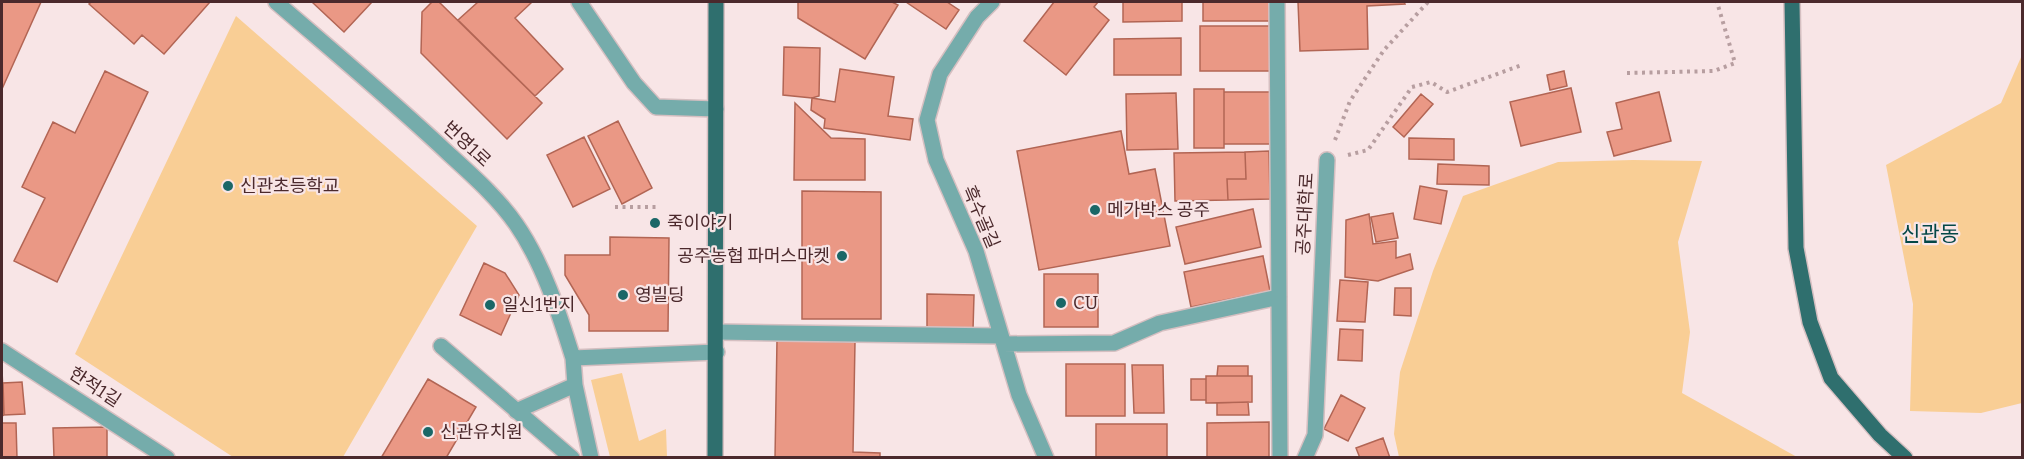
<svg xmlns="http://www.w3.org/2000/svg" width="2024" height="459" viewBox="0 0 2024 459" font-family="Bitter,'Noto Sans KR',serif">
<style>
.green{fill:#f9ce95}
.building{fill:#ea9885;stroke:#b26554;stroke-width:1.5}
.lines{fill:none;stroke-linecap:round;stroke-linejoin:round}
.minor-casing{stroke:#d5bfc1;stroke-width:18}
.major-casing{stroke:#d5bfc1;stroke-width:18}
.path{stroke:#b79ea0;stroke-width:4;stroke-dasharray:3 4.5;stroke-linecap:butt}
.minor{stroke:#75acab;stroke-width:15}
.major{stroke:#2f6f6e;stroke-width:15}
.poi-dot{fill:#1a6767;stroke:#f8e5e6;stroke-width:2}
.labels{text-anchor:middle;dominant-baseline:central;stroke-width:4.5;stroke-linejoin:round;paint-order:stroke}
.street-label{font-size:18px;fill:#4b292c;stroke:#f8e5e6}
.poi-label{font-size:18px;fill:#4b292c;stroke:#f8e5e6;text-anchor:start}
.quarter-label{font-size:21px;fill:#034746;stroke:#f8e5e6}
</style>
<rect width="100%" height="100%" fill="#f8e5e6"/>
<path class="green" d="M236,16L477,226L343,457H233L75,354Z
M2022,55V403L1981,413L1910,411L1913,304L1886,165L2001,103Z
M1633,160L1702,161L1678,242L1690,332L1682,393L1797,457H1399L1394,434L1400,372L1433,271L1463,196L1558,162Z
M622,373L639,441L666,429L667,457H610L591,380Z"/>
<path class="building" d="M2,2H41L2,89Z
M91,2H210L164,54L142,35L134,44L89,4Z
M312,2H372L344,32Z
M432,2H439L542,103L507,139L421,53L422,12Z
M478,2H532L515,18L563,69L535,96L458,20Z
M798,2H892L898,5L865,59L798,18Z
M906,2H947L959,10L946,29Z
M1054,2H1098L1094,7L1109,20L1066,75L1024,41Z
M1123,2H1182V21L1123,22Z
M1203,2H1272V21H1203Z
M1298,2H1404L1405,4L1367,6L1368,49L1300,51Z
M1200,26H1272L1271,71H1200Z
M1181,38V75H1114V39Z
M784,47L820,48L819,96L812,98L783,95Z
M840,69L894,77L888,116L913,119L910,140L824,128L825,119L811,110L812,98L835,102Z
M105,71L148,92L57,282L14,261L45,198L22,187L53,122L75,133Z
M1564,71L1567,86L1550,90L1547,75Z
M1571,88L1581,132L1521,146L1510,102Z
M1194,89H1224V148H1194Z
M1224,92H1271V144H1224Z
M1659,92L1671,141L1614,156L1607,132L1622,129L1616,103Z
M1176,93L1178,149L1127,150L1126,94Z
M1421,94L1433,104L1404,137L1393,127Z
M795,103L831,138L865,139V180H794Z
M618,121L652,188L622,204L588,136Z
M1121,131L1129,174L1155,169L1170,246L1039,270L1017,151Z
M584,137L610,189L573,207L547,155Z
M1409,138L1454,139V160L1409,159Z
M1269,151L1270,199L1228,200L1227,179H1246L1245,152Z
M1245,152L1246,179H1227L1228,200L1175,201L1174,153Z
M1438,164L1489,166V185L1437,184Z
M1420,186L1447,191L1441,224L1414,219Z
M802,191L881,192V319H802Z
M1253,209L1261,247L1185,264L1176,227Z
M1393,213L1398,238L1376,242L1371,217Z
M1369,214L1373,244L1396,241V258L1410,254L1413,269L1378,281L1345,277L1346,220Z
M610,237L669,238L668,331H589V315L565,275V255H610Z
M1263,256L1270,291L1191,307L1184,272Z
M484,263L505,273L519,295L501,335L460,315Z
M1044,274H1098V327H1044Z
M1340,280L1368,282L1365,322L1337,321Z
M1395,288H1411V316L1394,315Z
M927,294L974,295L973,330H927Z
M1340,329L1363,330L1362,361L1338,360Z
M777,340L855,342L853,452L880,453V458H775Z
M1066,364H1125V416H1066Z
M1132,365H1163L1164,413H1134Z
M1218,366H1248V376H1217Z
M2,370L4,415L2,416Z
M1206,376H1252V402L1206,403Z
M428,379L476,407L446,458H381Z
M1191,379H1206V400H1191Z
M22,382L25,414L4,415L3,383Z
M1341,395L1365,408L1348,441L1324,429Z
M1248,402L1249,415H1217V403Z
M1269,422V458H1207V423Z
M2,423H16L17,458H2Z
M1096,424H1167V458H1096Z
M107,427V458H54L53,428Z
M1383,438L1390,458H1360L1356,448Z"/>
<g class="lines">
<defs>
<path id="minor" d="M276,2C334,52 394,102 450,155C473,176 498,198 516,224C543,263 559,313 573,358L717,352
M579,2L634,83L656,107L716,109
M992,2L977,17L940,74L927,120L936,160L976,251L1019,395L1046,458
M1277,2L1280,458
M717,332L1001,336
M1004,344L1114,343L1160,323L1279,297
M441,346L572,458
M2,351L167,458
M573,358L575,385L591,458
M516,411L575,385
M1305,458L1315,435L1327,160"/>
<path id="major" d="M1792,2L1796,248L1810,322L1831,378L1880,435L1905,458
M715,458L716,2"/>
</defs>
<use href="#minor" class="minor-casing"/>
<use href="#major" class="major-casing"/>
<path class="path" d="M1627,73L1714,71L1735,63L1717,2
M1335,140L1350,101L1384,50L1428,2
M1348,155L1368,150L1412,87L1431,82L1447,92L1522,65
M615,207H659"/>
<use href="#minor" class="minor"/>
<use href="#major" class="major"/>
</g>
<g class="poi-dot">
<circle cx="228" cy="186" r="6"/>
<circle cx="1095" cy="210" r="6"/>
<circle cx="655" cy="223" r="6"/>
<circle cx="842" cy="256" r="6"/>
<circle cx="623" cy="295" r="6"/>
<circle cx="1061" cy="303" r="6"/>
<circle cx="490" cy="305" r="6"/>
<circle cx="428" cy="432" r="6"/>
</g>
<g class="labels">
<g class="street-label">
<text transform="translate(467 144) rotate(43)">번영1로</text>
<text transform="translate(1305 214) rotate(-87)">공주대학로</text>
<text transform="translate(981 217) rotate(67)">흑수골길</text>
<text transform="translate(95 387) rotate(33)">한적1길</text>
</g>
<g class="poi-label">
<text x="240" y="186">신관초등학교</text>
<text x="1107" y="210">메가박스 공주</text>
<text x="667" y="223">죽이야기</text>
<text x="830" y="256" text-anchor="end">공주농협 파머스마켓</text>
<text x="635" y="295">영빌딩</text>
<text x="1073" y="303">CU</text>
<text x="502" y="305">일신1번지</text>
<text x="440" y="432">신관유치원</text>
</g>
<g class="quarter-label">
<text x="1930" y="234">신관동</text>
</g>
</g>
<rect width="2024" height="459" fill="none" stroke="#4b292c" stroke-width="6"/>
</svg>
